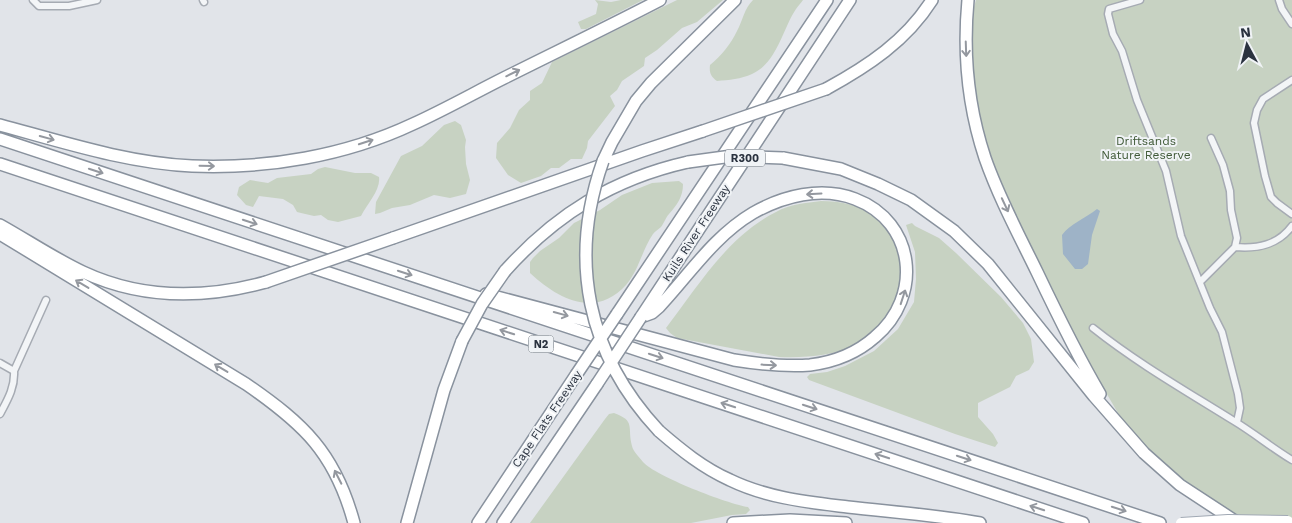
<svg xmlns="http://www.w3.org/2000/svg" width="1292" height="523" viewBox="0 0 1292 523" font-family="'Work Sans',sans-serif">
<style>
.green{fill:#c7d2c2}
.water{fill:#9eb3c7}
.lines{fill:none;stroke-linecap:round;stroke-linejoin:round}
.minor-casing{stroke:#a6abb3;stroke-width:9}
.motorway-casing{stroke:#89929e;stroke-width:14}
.minor{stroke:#f3f5f7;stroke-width:6}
.motorway{stroke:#fff;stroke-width:11}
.primary-bridge-casing{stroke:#a1a9b4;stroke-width:12;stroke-linecap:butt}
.motorway-bridge-casing{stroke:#89929e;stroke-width:14;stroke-linecap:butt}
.primary-bridge{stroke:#fff;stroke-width:10}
.motorway-bridge{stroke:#fff;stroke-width:11}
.oneway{stroke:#94989f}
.labels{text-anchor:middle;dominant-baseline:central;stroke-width:4;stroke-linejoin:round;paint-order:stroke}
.shield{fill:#f0f3f6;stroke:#656c76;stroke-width:1}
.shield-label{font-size:11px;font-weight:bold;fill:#2a323f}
.park-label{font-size:12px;fill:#405a38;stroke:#f0f3f6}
.street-label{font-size:12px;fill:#2a323f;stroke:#f0f3f6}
</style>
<rect width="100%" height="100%" fill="#e1e4e9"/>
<path class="green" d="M595,0L611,2L621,0H643L586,29H581L578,22L596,14L598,4Z
M677,0H723L697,22L682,28L657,50L645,58L644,66L622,81L617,90L610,96L615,106L588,141L587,148L582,159H571L559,168H551L541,176L521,183L508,175L496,158L497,143L510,128L519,110L530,100V91L542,83L552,62Z
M753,0H803C801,3 798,6 796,9C782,30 777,63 752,74C741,79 729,80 717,81C711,77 709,73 710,65C721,56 731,44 737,31C743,20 744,9 753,0Z
M976,0H1292V523H1251L1186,488L1136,444L1087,360L1036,260L985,145L963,45Z
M455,121L461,125L466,140L465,147L466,164L470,180L466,194L450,198L434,195L410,205L392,208L380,213L375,214L376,202L401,156L422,146L444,125Z
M325,167L355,173H371L379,177C381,190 367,204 361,216L338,222L328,220L321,215L314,216L301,213L297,212L293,205L283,199L259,196L253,207L246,205L237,195L239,187L250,180L268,183L277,178L311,174L318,169Z
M679,181L683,184C683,197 677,205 669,214C666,217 664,223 661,227C659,229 655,231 653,234C642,250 639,270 626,285C595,319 558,299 530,273V262L533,258L540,251L559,238L574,223L600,210L622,195L652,183Z
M821,201C840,201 863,205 878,218C900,237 908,277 896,303C887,319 873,335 857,344C834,356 805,358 779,357L677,338L670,333L666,328C698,286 728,236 776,212C790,204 806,203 821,201Z
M912,223L915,226L939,238L956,253L1001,297L1023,323L1031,339L1034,362L1029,370L1016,376L1010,387L978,403V417L993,434L998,443L995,447L955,434L809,380L807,377L810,374L827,372L845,366L874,351L898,329L914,302L916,279L915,252L906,225Z
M614,413C636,421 627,427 632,446C633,451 639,457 643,462C655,476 728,504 748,507L750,510L746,514L732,515L691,523H530L605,419L609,414Z"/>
<path class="water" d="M1097,209L1100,211L1092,235L1088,264L1082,269H1075L1063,254L1062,235C1070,224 1086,218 1097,209Z"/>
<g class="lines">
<defs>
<path id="minor" d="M33,0L39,6H69L97,0
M203,0L204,2
M1140,0L1109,9L1108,14L1113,34L1122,51L1137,100L1166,171L1181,236L1210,308L1222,332L1238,394L1240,408L1237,422
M1279,0L1282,9L1292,24
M1292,80L1263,99L1257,110L1254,123L1265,176L1271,197L1277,203L1292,214
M1235,247C1258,249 1278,245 1292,226
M1200,282L1235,247L1237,238L1231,210L1230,191L1223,165L1211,138
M1093,328C1137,363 1186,391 1234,421C1254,433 1272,448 1292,460
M0,363L14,371C15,387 8,399 0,414
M14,371L46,300"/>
<path id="motorway" d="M968,0C963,53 968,107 985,158C999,198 1019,235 1037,272C1057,314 1077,355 1100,394
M826,89C868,66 906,41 932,0
M0,125C63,142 127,163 192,166C267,169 345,156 413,124C444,110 474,93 504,78C556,52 608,27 660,0
M0,139L1160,523
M783,158L841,169L878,184L911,200L954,231L988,264L1094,396L1144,453L1180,485L1238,523
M603,161L612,142L636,101L651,83L735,0
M0,164L1083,523
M0,225C27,240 55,259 83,272C143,300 204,299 266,282
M0,234L246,384C304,424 335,453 354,523
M393,238L642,151L703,131
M505,271C556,214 613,179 688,162
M486,294L734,360C759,364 784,367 810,365C834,362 857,353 875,337C923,297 916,222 855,199C821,186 783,196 753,213C714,236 689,275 659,307L652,313L641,317
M617,314L827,0
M641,317L850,0
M659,431C681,450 703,468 730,480C767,498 808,502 848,507C892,512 937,515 980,523
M407,523L444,390L462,341
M478,523L576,375
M503,523L597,384
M733,523L790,520L846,523"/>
</defs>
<use href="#minor" class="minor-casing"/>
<use href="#motorway" class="motorway-casing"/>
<use href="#minor" class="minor"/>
<use href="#motorway" class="motorway"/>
<defs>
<path id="primary-bridge" d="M1181,523L1228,520L1288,521"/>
<path id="motorway-bridge" d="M703,131L826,89
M603,161C568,260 587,354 659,431
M688,162L732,156L783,158
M266,282L393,238
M462,341L482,304L505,271
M576,375L617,314
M597,384L641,317"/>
</defs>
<use href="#primary-bridge" class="primary-bridge-casing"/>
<use href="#motorway-bridge" class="motorway-bridge-casing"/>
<use href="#primary-bridge" class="primary-bridge"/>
<use href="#motorway-bridge" class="motorway-bridge"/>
</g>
<defs><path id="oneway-shaft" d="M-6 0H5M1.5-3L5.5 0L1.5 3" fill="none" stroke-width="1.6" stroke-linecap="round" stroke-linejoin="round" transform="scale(1.25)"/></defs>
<g class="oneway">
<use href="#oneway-shaft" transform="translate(966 49) rotate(88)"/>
<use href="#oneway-shaft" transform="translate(513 73) rotate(-26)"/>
<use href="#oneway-shaft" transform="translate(47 138) rotate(15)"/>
<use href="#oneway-shaft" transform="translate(366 142) rotate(-18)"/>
<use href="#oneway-shaft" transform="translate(207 166) rotate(1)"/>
<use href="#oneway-shaft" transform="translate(96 171) rotate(18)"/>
<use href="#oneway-shaft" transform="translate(814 194) rotate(177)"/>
<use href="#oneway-shaft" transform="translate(1005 205) rotate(65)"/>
<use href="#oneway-shaft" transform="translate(250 222) rotate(18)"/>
<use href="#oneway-shaft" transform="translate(405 273) rotate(18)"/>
<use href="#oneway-shaft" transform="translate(82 284) rotate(-149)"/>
<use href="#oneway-shaft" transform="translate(903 297) rotate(-72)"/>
<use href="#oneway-shaft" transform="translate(561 314) rotate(15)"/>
<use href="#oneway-shaft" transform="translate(507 332) rotate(-162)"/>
<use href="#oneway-shaft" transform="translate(656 356) rotate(18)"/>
<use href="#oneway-shaft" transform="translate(769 365) rotate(3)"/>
<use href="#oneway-shaft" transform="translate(221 368) rotate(-149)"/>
<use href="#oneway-shaft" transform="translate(728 405) rotate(-162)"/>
<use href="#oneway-shaft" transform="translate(810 407) rotate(18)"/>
<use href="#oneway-shaft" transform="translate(882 456) rotate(-162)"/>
<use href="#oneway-shaft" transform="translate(964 458) rotate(18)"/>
<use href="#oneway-shaft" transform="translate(338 477) rotate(-117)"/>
<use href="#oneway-shaft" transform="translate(1037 508) rotate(-162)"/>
<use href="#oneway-shaft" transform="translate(1119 509) rotate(18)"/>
</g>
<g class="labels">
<g class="shield">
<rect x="725" y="149.5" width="40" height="17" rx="4"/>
<rect x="528.5" y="335.5" width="25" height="17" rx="4"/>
</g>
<g class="shield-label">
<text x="745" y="158">R300</text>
<text x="541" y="344">N2</text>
</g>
<g class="park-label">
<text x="1146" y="141">Driftsands<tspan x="1146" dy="14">Nature Reserve</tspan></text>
</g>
<g class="street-label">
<text transform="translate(696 233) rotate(-57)">Kuils River Freeway</text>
<text transform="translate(547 419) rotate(-56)">Cape Flats Freeway</text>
</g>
</g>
<g transform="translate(1247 45) rotate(353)" stroke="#f0f3f6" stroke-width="4" paint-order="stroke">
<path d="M0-4L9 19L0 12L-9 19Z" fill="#2a323f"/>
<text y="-8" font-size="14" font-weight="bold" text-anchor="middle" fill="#2a323f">N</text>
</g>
</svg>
